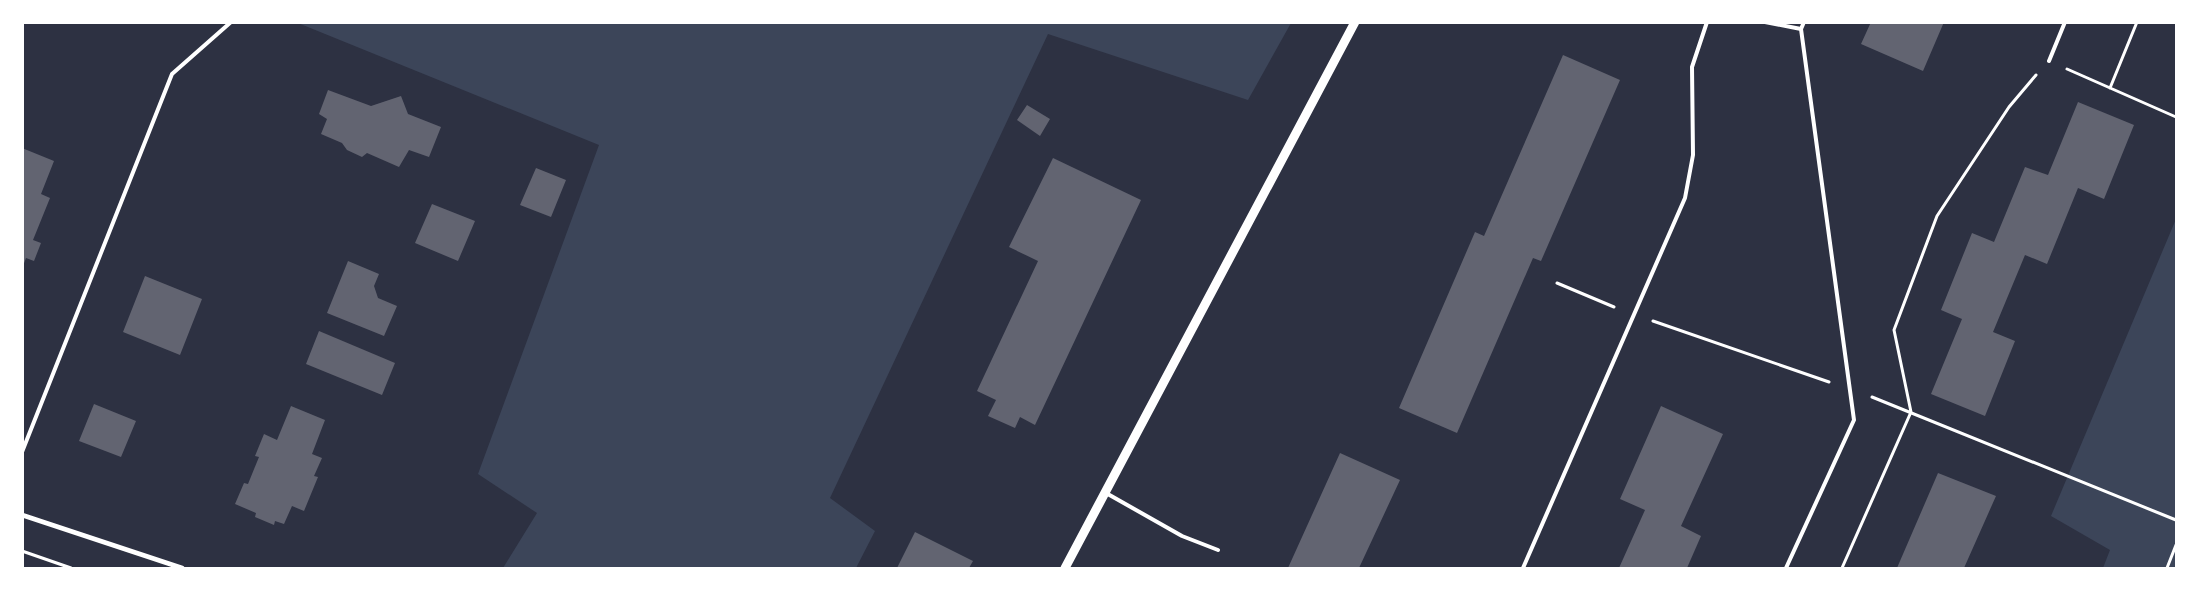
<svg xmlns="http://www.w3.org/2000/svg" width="2199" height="591" viewBox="0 0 2199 591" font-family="'Work Sans',sans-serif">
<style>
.green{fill:#3c4559}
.building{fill:#626471}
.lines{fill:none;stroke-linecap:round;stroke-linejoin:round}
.path{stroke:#fff;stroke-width:3}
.service{stroke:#fff;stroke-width:4}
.minor{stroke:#fff;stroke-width:5}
.tertiary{stroke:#fff;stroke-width:9}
</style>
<rect width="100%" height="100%" fill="#2d3142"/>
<path class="green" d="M298,23H1291L1248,100L1048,34L830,498L875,531L856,568H503L537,513L478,474L599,145Z
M2176,219V568H2103L2110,550L2051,516Z"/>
<path class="building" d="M1871,22H1944L1923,71L1861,44Z
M1563,55L1620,80L1541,261L1533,258L1457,433L1399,408L1475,232L1484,236Z
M328,90L371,106L401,96L408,114L441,127L429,157L409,150L399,167L367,153L362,157L347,150L342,143L321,134L327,119L319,114Z
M2078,102L2134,125L2104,199L2078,188L2047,264L2025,255L1993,332L2015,341L1985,416L1931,394L1962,319L1941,310L1972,233L1994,242L2025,167L2048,175Z
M1027,105L1050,119L1040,136L1017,120Z
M22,148L54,161L41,194L50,198L33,240L41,243L34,261L26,258L23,266Z
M1053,158L1141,200L1035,425L1020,417L1015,428L988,416L996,400L977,391L1038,261L1009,247Z
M536,168L566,180L551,217L520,205Z
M432,204L475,221L458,261L415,243Z
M348,261L379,274L374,286L378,298L397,306L384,336L327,313Z
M145,276L202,299L180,355L123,332Z
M319,331L395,363L382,395L306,364Z
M94,404L136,421L121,457L79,441Z
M291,406L325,420L312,454L322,458L314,476L318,477L304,511L292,506L284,524L275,521L274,525L255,517L256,513L235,504L244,483L248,484L259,457L255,456L264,434L277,440Z
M1661,406L1723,434L1681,526L1701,536L1687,568H1619L1645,510L1620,499Z
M1340,453L1400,480L1359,568H1288Z
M1938,473L1996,496L1964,568H1897Z
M915,532L973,561L969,568H897Z"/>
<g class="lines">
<path class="path" d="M2067,69L2176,117
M2110,88L2137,22
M1557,283L1614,307
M1653,321L1829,382
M1872,397L2176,520
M22,551L71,568
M1842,568L1911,412L1894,330L1937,216L2009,107L2036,75
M2167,568L2176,545"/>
<path class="service" d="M1765,22L1801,29
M2049,61L2065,22
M22,452L172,74L231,22
M1106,493L1182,536L1218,550
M1523,568L1685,198L1693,155L1692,67L1707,22
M1786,568L1854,420L1801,29L1804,22"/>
<path class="minor" d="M22,515L182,568"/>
<path class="tertiary" d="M1065,568L1355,22"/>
</g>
<rect width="2199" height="591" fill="none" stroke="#ffffff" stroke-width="48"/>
</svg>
